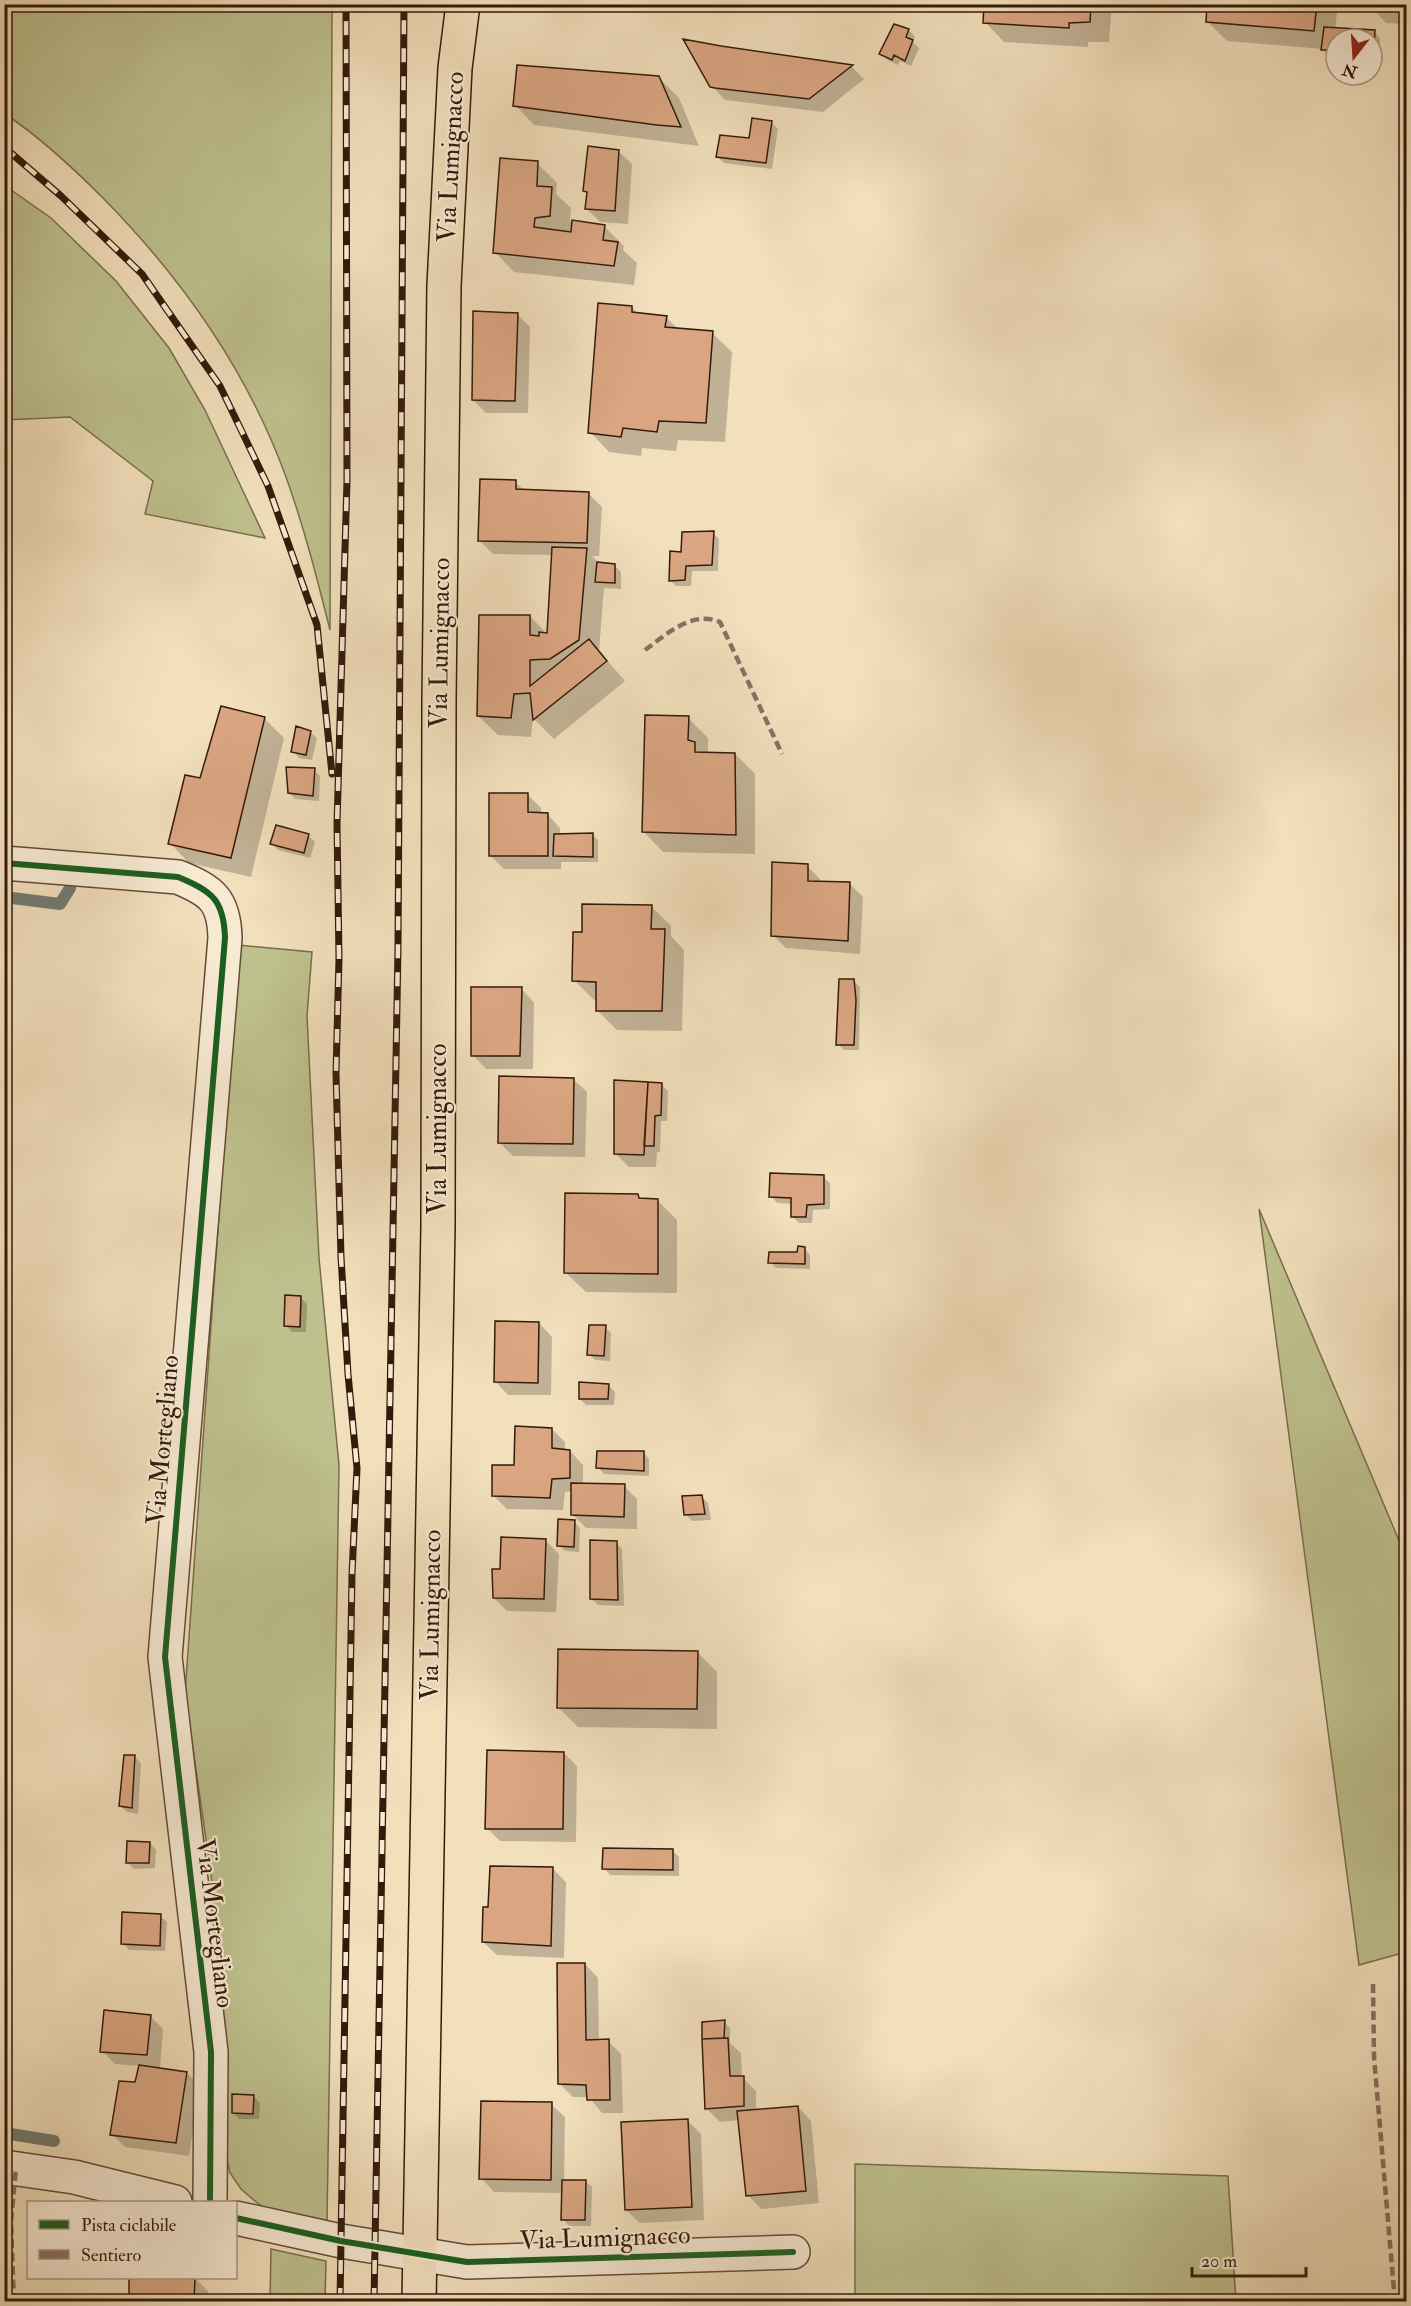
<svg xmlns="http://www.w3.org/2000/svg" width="1411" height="2306" viewBox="0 0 1411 2306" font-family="'IM FELL Double Pica',serif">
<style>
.green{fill:#bec18e;stroke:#796e4c;stroke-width:1.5}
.shadow{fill:#0003}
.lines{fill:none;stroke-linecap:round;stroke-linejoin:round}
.stream{stroke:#727b71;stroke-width:12}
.building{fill:#daa682;stroke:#341a0a;stroke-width:1.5}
.minor-casing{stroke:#644b36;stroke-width:36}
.major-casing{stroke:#341a0a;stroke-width:36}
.minor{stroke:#f7ead3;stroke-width:33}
.major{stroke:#f2dfbc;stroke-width:33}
.rail-casing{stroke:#341a0a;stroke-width:7}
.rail{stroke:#f7ead3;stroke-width:4.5;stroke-dasharray:14;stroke-linecap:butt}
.quiet{stroke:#8d6e63;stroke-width:4.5;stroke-dasharray:9 4.5;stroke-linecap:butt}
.cycleway-casing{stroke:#f7ead3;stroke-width:10}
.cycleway{stroke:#1b5e20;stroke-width:6}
.labels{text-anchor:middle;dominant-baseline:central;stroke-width:4.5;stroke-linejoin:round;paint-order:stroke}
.street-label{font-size:26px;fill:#341a0a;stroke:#f7ead3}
</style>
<rect width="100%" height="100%" fill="#f2dfbc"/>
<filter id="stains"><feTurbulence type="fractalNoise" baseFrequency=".00333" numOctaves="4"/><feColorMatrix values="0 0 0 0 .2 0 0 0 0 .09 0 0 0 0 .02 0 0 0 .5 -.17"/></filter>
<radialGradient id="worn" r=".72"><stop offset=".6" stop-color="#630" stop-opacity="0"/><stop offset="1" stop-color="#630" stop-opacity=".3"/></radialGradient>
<path class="green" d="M4,5H332L330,630C317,578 304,527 286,477C247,370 181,277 102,197C72,167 40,137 5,114Z
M4,185L51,218L116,281L169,348L205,410L265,538L145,514L153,481L70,417L5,420Z
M238,945L312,952L307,1016L319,1258L339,1465L327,2221L272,2213L256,2202L241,2189L230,2173L226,2155V2055L211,1874L185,1694Z
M1259,1209L1406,1557V1952L1359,1965Z
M855,2164L1228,2176L1236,2301H855Z
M271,2249L326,2261L325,2301H270Z"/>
<path class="shadow" d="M666,4H686V7Z
M986,4H1112L1109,42H1088V47L1004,42L985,22Z
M1208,4H1338L1335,30L1374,32L1380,38V55H1372V39H1336V56H1329L1323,49L1227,41L1207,21Z
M1368,4H1406V24L1386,23Z
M895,26L909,30L915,37L912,41L919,48L911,66L900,61L898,65L888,60L881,54Z
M686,41L852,67L864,79L823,112L725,100L712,86Z
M659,78L679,98L699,146L534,125L515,105Z
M753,120L772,123L778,129L772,169L724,163L718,157L751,140Z
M618,151L632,164L628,224L600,222L586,208L588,194L585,191Z
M537,163L557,183L556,194L571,208L570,221L604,226L624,246L623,250L637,263L634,285L514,272L495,252Z
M632,307L639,315L666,317L678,329L712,333L732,352L725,442L678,440L676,451L642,448L641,456L609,452L590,432Z
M517,314L530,327L528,413H486L473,400Z
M515,482L525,491L589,494L602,507L599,556H592L600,564L615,566L621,572V589L604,588L599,651L625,681L554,739L533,718L531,737L498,735L478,716L530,616L548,635L553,555L493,554L480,541Z
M713,533L719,539L718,571H692L691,586H676L670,580L682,553Z
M4,649L9,653L4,724Z
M222,708L265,719L284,738L251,877L189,863L170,843L201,780Z
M688,718L708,738V753L735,754L755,774V854L663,852L644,832Z
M310,732L317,738L312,760L299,758L293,751Z
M314,770L320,776L319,801L295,799L289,793Z
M528,795L541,808V814H547L560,828V835L592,834L598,840V862H561V869H504L491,856Z
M308,836L315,842L310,858L278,850L272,843Z
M807,866L820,879V883L850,884L863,897L860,954L786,948L773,935Z
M651,906L671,926V936L684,950L682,1031L617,1030L597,1010V1000H594L574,980L583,933Z
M854,981L860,987L859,1050H844L838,1044Z
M521,989L534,1002L533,1069H486L473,1055Z
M573,1079L587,1092L585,1157L513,1156L500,1143Z
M662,1085L668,1091L667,1121H661L660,1152H657L656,1167H629L616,1154Z
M823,1177L830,1183V1209L813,1210L812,1223H799L792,1216L793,1204L777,1203L771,1196Z
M638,1196L641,1199L657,1200L677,1220V1293L586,1292L566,1273Z
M804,1248L810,1255V1269L776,1268L770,1262L798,1254Z
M300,1297L307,1304L306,1332H292L286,1325Z
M539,1323L552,1337L551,1395H508L495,1381Z
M605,1327L611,1333L610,1361L595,1360L589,1354Z
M608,1385L615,1392L614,1405H586L580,1399Z
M552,1429L565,1442V1451H570L583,1465V1485L624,1486L637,1499V1529L586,1528L572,1514V1491L565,1492L563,1510L507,1509L494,1496L516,1466Z
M643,1452L649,1459V1476L604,1474L598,1467Z
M701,1496L708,1503L711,1520L692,1521L685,1514Z
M574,1522L580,1528L579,1552L565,1551L559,1545Z
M545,1540L559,1554L556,1612L507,1611L494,1598L501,1570Z
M616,1543L622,1549L624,1606L598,1605L591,1599Z
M698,1653L717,1672V1729L578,1727L559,1708Z
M564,1753L577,1766L576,1842L500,1841L487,1828Z
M135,1757L141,1763L138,1814L127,1812L121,1806Z
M150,1843L156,1850L155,1868L134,1869L127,1862Z
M673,1851L679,1857V1876L610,1875L604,1868Z
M553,1869L566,1882L564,1958L497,1955L483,1942L489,1909Z
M160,1916L167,1922L165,1951L129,1950L123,1943Z
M585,1964L598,1978L599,2041H608L621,2054L623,2113H602L589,2097H573L559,2083Z
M150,2016L163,2029L160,2069L187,2073L200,2086L189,2156L125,2147L112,2134L137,2084L141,2066L115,2064L102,2051Z
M724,2022L730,2028V2043L741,2053L742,2077L756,2091V2111L798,2107L811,2121L819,2203L761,2209L748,2195L740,2120L720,2122L706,2108L703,2023Z
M253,2096L260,2103L259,2119H239L233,2113Z
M551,2104L565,2117L564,2181H585L592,2187L591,2226H569L563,2219V2193L494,2192L481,2178Z
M688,2121L701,2134L704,2220L640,2223L626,2210Z
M131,2278H195L208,2291L207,2302H130Z"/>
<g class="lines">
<path class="stream" d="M4,897L60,904L70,888
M4,2133L54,2141"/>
</g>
<path class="building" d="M984,4H1091L1090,22L1069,23V28L983,23Z
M1207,4H1317L1314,31L1206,22Z
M894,24L909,29L906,37L913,40L905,61L894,55L892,60L879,54Z
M1324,27L1375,30L1374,50H1372V39H1336V50H1321Z
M683,39L721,46L853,65L809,99L715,88L710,87Z
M517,65L659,76L681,127L657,125L513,106Z
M752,118L772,121L766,163L716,157L720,135L749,138Z
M588,146L619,150L615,211L585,209L587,192L583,191Z
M500,158L538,161L537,186L552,187L550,216L535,218L534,227L571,232L572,220L605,225L603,240L618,242L614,266L493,253Z
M598,303L632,306V312L667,316L665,327L713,331L706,423L659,421L657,432L623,428L621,437L588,433Z
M473,311L518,313L515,401L472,400Z
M480,479L516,480V489L589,492L587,543L478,541Z
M714,531L712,565L686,566L685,580L669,581L670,551L681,552L682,532Z
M552,547L587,548L579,640L550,659L530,660V686L589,639L607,661L533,720L530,693L514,694L511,718L477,716L479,615H530V635L539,636V632L547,633Z
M597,562L615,564V583L595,582Z
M221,706L265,717L231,858L168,844L185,775L200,778Z
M645,715L689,716L688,740L695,742V752L735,753L736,835L642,832Z
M296,726L311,731L306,755L291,752Z
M286,767L315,768L313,796L288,793Z
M489,793H528V812L548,813V856H489Z
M276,825L309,834L304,853L270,844Z
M593,833V857L553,856L554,834Z
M772,862L808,864V881L850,882L848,941L771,936Z
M582,904L652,905L651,929H665L662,1011H596V982L572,981L573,932H582Z
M839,979H854L856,1000L854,1045H836Z
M471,987H522L520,1056H471Z
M499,1076L574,1078L573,1144L498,1143Z
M614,1080L648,1082L644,1155L614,1154Z
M648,1082L662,1083L661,1115L655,1116L654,1146H644Z
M770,1173L824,1175V1204L807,1205L806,1217H791V1198L769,1197Z
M565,1193L638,1194L639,1198L658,1199V1274L564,1273Z
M798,1246L805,1247V1264L768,1263L769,1252H797Z
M285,1295L301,1296L300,1327L284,1326Z
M495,1321L539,1322L538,1383L494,1382Z
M589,1325H606L604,1356L587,1355Z
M579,1382L609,1384L608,1399H579Z
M515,1426L552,1428V1448L570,1450V1478L552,1479L550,1498L492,1496V1465H514Z
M597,1451H644V1471L596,1468Z
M571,1483L625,1484L624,1517L571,1515Z
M702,1495L705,1514L684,1515L682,1496Z
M558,1519L575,1520L574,1547L557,1546Z
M501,1537L546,1539L544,1599L493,1598L492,1569H500Z
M590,1540L617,1541L618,1600L590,1599Z
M558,1649L698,1651L697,1709L557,1708Z
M487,1750L564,1752L563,1829H485Z
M124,1755H135L132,1808L119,1806Z
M127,1841L150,1842L149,1863H126Z
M603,1848L673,1849V1870L602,1869Z
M490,1866L553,1867L551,1946L482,1942L483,1907H488Z
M122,1912L161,1914L160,1946L121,1944Z
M557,1963H585L586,2040L609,2039L610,2100H587L586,2085L558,2084Z
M104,2010L151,2015L147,2055L100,2052Z
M725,2020L724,2038L702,2039V2022Z
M728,2038L730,2076H744V2106L705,2109L702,2039Z
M139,2065L187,2072L176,2143L110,2135L119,2081L135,2082Z
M232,2094L254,2095L253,2114L232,2113Z
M481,2101L552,2102L551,2180L479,2179Z
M798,2106L806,2191L746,2196L737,2111Z
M688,2119L692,2207L625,2210L621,2122Z
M562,2180H586L585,2220H561Z
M129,2278H195L194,2302H129Z"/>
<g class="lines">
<defs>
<path id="minor" d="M4,863L178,877C212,891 224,900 225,938L165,1657L211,2052L210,2202
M4,2167L74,2177L175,2202
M236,2218L341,2241L467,2262L793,2252"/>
<path id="major" d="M419,2302L438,1226L439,700L444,286L455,68L463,4"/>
</defs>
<use href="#minor" class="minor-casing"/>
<use href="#major" class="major-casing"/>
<use href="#minor" class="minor"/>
<use href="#major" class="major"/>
<defs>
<path id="rail" d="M4,147L61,196L142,274L220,386L268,486L317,625L332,774
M340,2302L352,1574L357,1468L348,1374L341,1257L336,1073L339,959L337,824L347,481L346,4
M374,2302L398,948L404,4"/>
</defs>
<use href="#rail" class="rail-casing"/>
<use href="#rail" class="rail"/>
<path class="quiet" d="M645,650C667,634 692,610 720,622L782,754
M1373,1984L1374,2057L1395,2302
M14,2302L11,2222L16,2168"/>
<defs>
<path id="cycleway" d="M4,863L178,877C212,891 224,900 225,938L165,1657L211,2052L210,2202
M236,2218L341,2241L467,2262L793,2252"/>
</defs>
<use href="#cycleway" class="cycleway-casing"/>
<use href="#cycleway" class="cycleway"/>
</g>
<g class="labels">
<g class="street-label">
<text transform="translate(451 157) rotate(-87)">Via Lumignacco</text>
<text transform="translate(440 643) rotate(-89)">Via Lumignacco</text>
<text transform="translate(438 1129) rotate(-90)">Via Lumignacco</text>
<text transform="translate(163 1440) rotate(-85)">Via Mortegliano</text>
<text transform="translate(431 1615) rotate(-89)">Via Lumignacco</text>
<text transform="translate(215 1923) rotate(83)">Via Mortegliano</text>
<text transform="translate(605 2238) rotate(-2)">Via Lumignacco</text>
</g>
</g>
<rect width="1411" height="2306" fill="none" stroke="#f2dfbc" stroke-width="24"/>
<rect x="6" y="6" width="1399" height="2294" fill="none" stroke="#341a0a" stroke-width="3"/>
<rect x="12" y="12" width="1387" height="2282" fill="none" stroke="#341a0a" stroke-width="1.5"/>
<rect x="27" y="2201" width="210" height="78" fill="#f7ead3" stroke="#a99783" stroke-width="1.5"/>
<rect x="39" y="2220" width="30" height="9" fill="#1b5e20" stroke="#a99783" stroke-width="1.5"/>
<text x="81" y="2231" font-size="18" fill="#341a0a">Pista ciclabile</text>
<rect x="39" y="2250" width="30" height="9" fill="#8d6e63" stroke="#a99783" stroke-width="1.5"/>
<text x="81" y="2261" font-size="18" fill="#341a0a">Sentiero</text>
<g transform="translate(1354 57) rotate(197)"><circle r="28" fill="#f7ead3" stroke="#a99783" stroke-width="1.5"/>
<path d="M0-4.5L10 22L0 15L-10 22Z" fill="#8f2418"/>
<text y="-9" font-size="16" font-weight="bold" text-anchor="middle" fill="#341a0a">N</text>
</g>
<path d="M1192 2267v9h114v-9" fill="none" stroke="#341a0a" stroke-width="3"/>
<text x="1201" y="2267" font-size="18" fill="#341a0a" stroke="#f7ead3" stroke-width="4.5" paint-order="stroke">20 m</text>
<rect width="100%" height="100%" filter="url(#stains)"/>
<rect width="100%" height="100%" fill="url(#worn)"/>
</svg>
